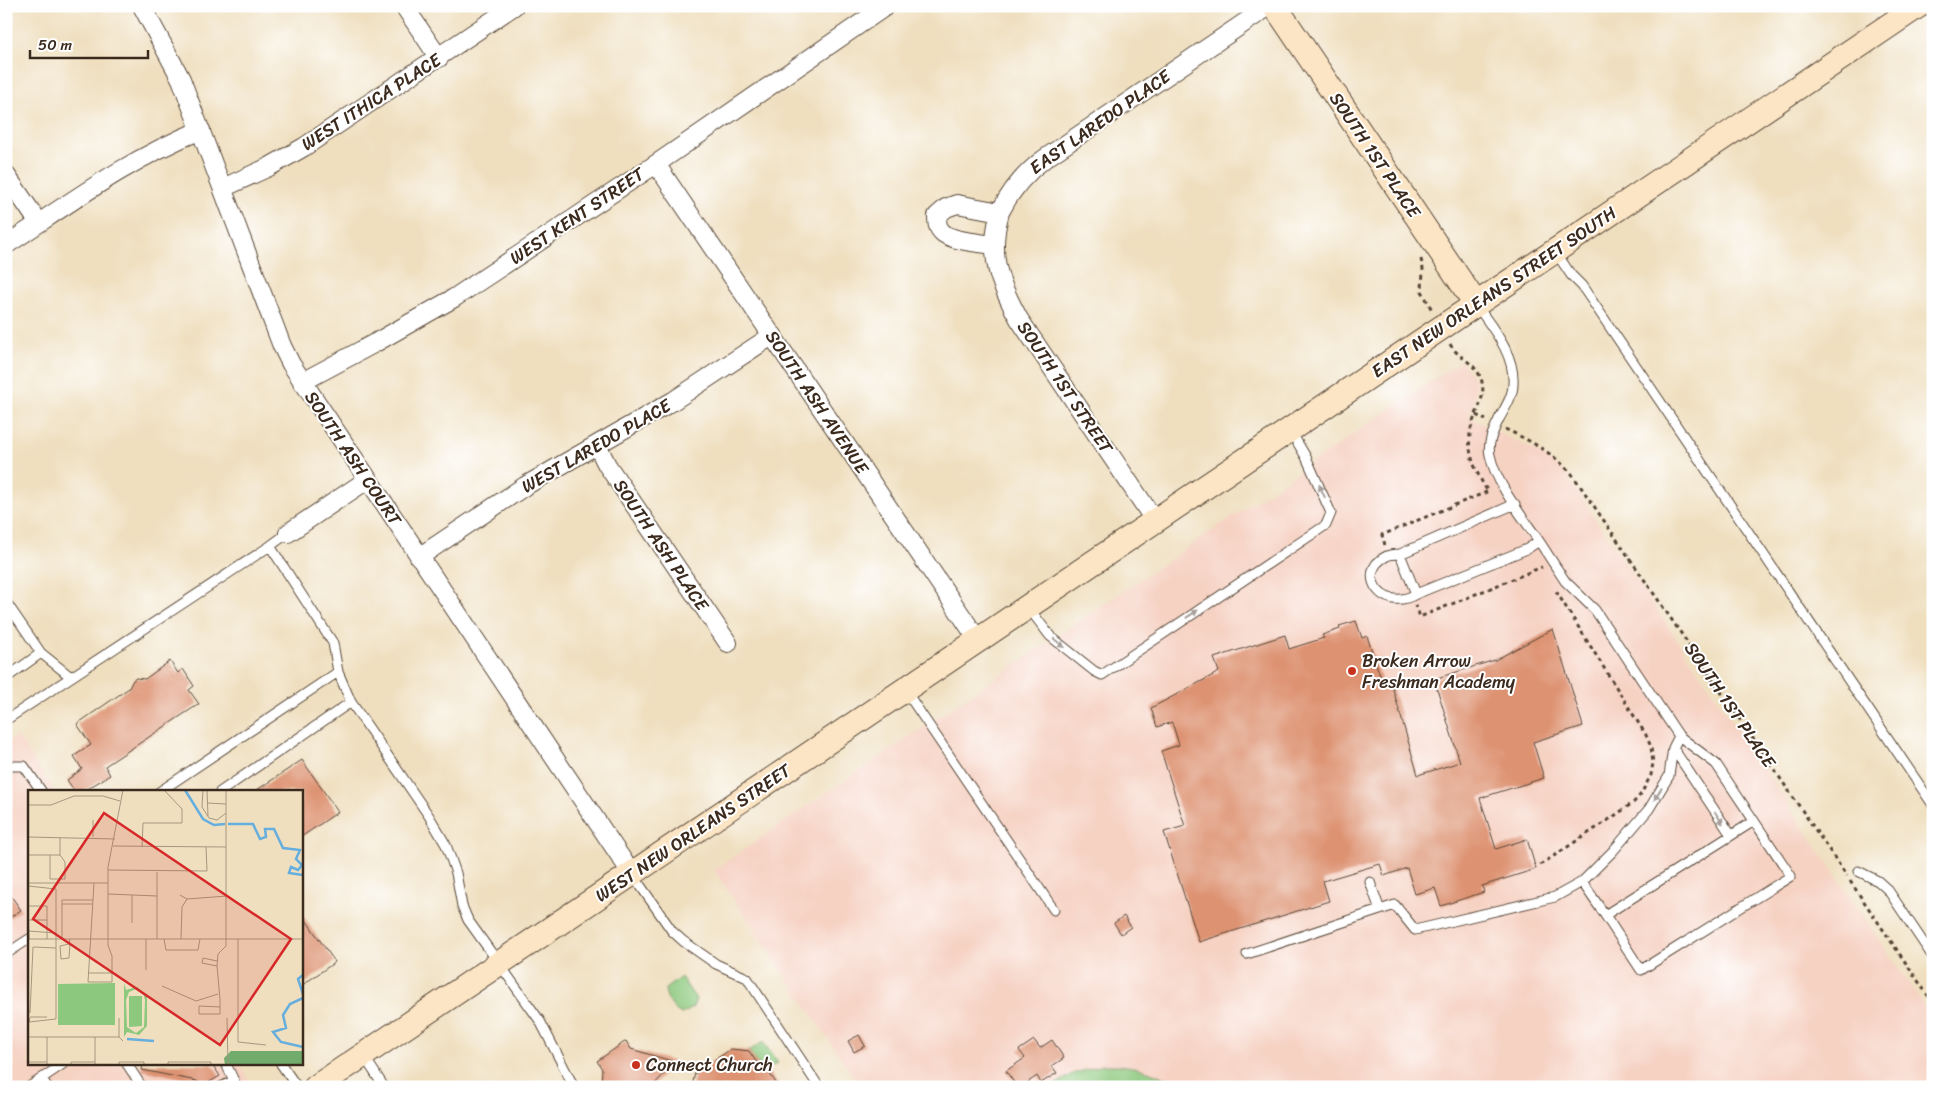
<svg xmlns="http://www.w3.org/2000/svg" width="1939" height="1093" viewBox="0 0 1939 1093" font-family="Sriracha,sans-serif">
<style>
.built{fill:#f6d2c3}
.green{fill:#8cc87d;stroke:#64794e}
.building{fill:#dd9271}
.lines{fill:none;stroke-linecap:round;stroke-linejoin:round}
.lane-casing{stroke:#564536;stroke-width:11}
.street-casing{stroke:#564536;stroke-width:20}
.secondary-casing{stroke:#564536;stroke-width:26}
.path{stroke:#564536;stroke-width:3;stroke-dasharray:4 4;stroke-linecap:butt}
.lane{stroke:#fff;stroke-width:9}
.street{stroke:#fff;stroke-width:18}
.secondary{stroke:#fce5c4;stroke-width:24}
.oneway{fill:#a79f9a}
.poi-dot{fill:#c8321e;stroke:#fff;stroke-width:2}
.labels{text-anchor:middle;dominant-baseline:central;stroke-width:4;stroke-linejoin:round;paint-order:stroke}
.street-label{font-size:18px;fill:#3b2a1e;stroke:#fff}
.poi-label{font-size:18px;fill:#3b2a1e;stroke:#fff;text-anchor:start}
.inset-river{fill:none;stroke:#65aedd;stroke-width:2.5}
.inset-road{fill:none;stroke:#a7977f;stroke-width:1}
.view{fill:#d62828;fill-opacity:0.15;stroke:#d62828;stroke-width:2.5}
.inset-edge{fill:none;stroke:#3b2a1e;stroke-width:2.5}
</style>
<rect width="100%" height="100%" fill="#fff"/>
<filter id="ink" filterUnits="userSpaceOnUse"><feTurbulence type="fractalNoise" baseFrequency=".02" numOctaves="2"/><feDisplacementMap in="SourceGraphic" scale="10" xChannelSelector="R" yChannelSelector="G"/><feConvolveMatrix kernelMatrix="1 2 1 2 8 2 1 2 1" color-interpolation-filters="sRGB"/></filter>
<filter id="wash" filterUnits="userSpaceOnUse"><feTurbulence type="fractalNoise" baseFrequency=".0096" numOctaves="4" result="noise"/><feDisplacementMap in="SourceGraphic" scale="20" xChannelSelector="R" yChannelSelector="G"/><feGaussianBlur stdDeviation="1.12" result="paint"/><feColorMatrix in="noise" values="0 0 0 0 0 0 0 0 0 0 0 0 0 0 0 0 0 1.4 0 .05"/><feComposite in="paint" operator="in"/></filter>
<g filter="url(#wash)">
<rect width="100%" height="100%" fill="#efdfbf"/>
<path class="built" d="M1461,361L1476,381L1475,400L1469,417L1541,454L1564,472L1933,1020V1087H861L714,870Z
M17,736L55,792H29V1064H239L251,1083L246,1087H6V743Z"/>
<path class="green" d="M681,977L696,999L693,1007L682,1014C674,1012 665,997 665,989Z
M763,1042L778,1063L766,1070L765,1067L761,1069L749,1051Z
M1103,1065C1131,1064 1155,1070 1178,1087H1052L1072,1074Z"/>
<g id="blocks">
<path class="building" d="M1356,621L1362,638L1367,636L1382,682L1390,679L1418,775L1460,762L1434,679L1495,660L1553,629L1583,726L1533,742L1544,778L1480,798L1496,849L1527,839L1536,869L1482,886L1484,892L1441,906L1435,888L1415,894L1407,868L1384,876L1380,864L1323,881L1329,901L1199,942L1164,832L1185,826L1161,751L1179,745L1172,722L1157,727L1151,708L1219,672L1214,658L1285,635L1289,649L1324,638L1322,635L1340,629L1339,626Z
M170,661L178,673L183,669L194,686L189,690L199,704L105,766L110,775L82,792H75L67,780L82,769L74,756L91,745L77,724L129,688L133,680L136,678L145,679Z
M302,760L338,812L301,837V792H254Z
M6,889L21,910L6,920Z
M301,913L335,962L301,986Z
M1124,916L1131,927L1121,934L1114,923Z
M859,1035L865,1046L854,1052L848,1041Z
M1034,1040L1040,1048L1052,1040L1064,1058L1052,1066L1057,1073L1041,1083L1037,1076L1021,1087H1017L1006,1071L1025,1058L1019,1050Z
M626,1041L631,1049L675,1062L652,1087H601L602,1069L597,1061Z
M731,1049L749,1051L761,1069L765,1067L779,1087H692L695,1073Z
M143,1064H212L220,1076L201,1087L197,1081L142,1070Z"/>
</g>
</g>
<g filter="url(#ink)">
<use href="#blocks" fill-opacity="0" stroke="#564536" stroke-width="1"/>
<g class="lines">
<defs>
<path id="lane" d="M1555,251L1571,275L1582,286L1933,805
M1477,306C1493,329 1515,354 1513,384C1513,396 1505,408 1499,419C1494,430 1487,443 1490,455C1496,484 1522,516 1539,541L1527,549L1416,594L1400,554L1515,504
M1539,541L1565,581L1595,610L1679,736L1716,764L1791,876L1641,970L1605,915L1754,821
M270,546L333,643L338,672L351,702L429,816L446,845L456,873L462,906L468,920L540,1021L574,1087
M1400,554C1396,554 1389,554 1385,557C1356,572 1381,614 1416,594
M6,602L41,653L6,678
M1028,607L1050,636L1094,671L1102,675L1326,525L1331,513L1306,457L1290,430
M41,653L71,677
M905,690L1054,910
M6,720L270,546L288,533
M1673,748L1731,835
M6,766H24L42,792
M159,792L338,672
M220,792L351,702
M1858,871L1878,881L1888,890L1933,957
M633,875L672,931L683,941L716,964L747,978L819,1087
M1370,882L1380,910
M1582,882L1605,915
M6,954L29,939
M1247,954L1395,905L1415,930L1555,897L1582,882L1613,851L1649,809L1669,776L1673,748L1679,736
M364,1056L384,1087
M127,1064L142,1087
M226,1064L237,1087
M281,1064L297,1087
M42,1078L47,1087
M29,1087L63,1064
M221,1087L233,1081"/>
<path id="street" d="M142,6L181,79L282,346L291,364L632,874
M404,6L439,58
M656,164L978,640
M6,175L39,223
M223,188L269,167L304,147L514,6
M1000,212C988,255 998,281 1019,319L1155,521
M6,245C70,203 129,159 201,130
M994,245C981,243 950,241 942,232C937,227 937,222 937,216L946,208L957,204L1000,212C1011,190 1024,174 1044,159L1269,6
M302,382L375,343L454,298L656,164L886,6
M597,445L607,465L728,643
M288,533L367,480
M419,557L525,486L673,401L773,335"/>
<path id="secondary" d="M1275,6L1476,304
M316,1087L1918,6"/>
</defs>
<use href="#lane" class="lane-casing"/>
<use href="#street" class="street-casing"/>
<use href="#secondary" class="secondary-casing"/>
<path class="path" d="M1421,259L1423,269L1422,291L1433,312
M1450,344C1458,359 1478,363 1482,382C1485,395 1479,407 1474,419C1463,446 1474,469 1488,492
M1476,415L1486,420
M1505,429C1531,441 1553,453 1572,474L1847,876
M1385,545L1382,535L1489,491
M1414,607L1416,606L1420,617L1542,567
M1540,865L1613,817L1634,802L1641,794L1651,775L1653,763L1651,747L1646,735L1554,588
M1850,881L1933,1003"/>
<use href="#lane" class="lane"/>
<use href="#street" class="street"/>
<use href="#secondary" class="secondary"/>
</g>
<defs><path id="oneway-solid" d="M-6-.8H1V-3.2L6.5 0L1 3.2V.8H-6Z" transform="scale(1.25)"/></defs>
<g class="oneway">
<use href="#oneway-solid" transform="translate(1322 491) rotate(-114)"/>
<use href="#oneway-solid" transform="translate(1192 614) rotate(-34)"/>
<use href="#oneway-solid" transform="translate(1059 643) rotate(39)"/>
<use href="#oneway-solid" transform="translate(1658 794) rotate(122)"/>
<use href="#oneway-solid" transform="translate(1719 818) rotate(56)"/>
</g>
</g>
<g class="poi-dot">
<circle cx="1352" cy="671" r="5"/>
<circle cx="636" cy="1065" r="5"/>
</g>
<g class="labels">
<g class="street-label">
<text transform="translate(371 102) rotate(-33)">WEST ITHICA PLACE</text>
<text transform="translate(1100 122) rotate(-35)">EAST LAREDO PLACE</text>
<text transform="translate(1375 155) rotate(56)">SOUTH 1ST PLACE</text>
<text transform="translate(577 216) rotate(-34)">WEST KENT STREET</text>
<text transform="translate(1494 292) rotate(-34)">EAST NEW ORLEANS STREET SOUTH</text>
<text transform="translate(1065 387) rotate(56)">SOUTH 1ST STREET</text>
<text transform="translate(817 402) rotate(56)">SOUTH ASH AVENUE</text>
<text transform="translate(596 446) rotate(-30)">WEST LAREDO PLACE</text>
<text transform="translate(353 458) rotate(56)">SOUTH ASH COURT</text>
<text transform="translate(661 545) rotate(56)">SOUTH ASH PLACE</text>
<text transform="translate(1730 705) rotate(56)">SOUTH 1ST PLACE</text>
<text transform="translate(693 833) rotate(-34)">WEST NEW ORLEANS STREET</text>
</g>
<g class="poi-label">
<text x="1362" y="661">Broken Arrow<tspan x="1362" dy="21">Freshman Academy</tspan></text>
<text x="646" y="1065">Connect Church</text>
</g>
</g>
<g transform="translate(28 790)">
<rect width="275" height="275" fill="#efdfbf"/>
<path d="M87,193V235H30V194ZM96,193L98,200L109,197L119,205V236L111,245L99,242L96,247ZM108,199L115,202L117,210L116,237L108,243L99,237L98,210L101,202ZM101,206H114V236L101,237Z" fill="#8cc87d" fill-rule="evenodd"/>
<path d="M203,261H275V275H197L196,268Z" fill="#71ac6c"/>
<path class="inset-river" d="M157,0L175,29L186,35L197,34M200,34H225L232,49L238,47L237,39H246L255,58L272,60L268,69L274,75L270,80L263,77L261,83L275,85M275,185L270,189L275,204M275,208L262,214L255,225L258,238L245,242L253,252L275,257M99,249L126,251"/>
<path class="inset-road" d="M175,0L174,17L181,28L189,30L198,23M179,0L180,26M179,13L198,14M0,15H23L46,6H75L92,11M65,30V47M0,47L87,49M32,47V65M85,56L198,57M114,57L115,33H154V19L136,0M0,65H32L37,72V89H22V65M80,80L179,81L178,57M129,82V149M0,93H80M66,93L60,192H84V166L80,155V77L95,0M0,96L28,99V229L1,232L2,228M80,104L129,106M152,105L159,109L199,106M34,114H64M0,116H19V149M0,116L1,149M1,130H19M104,133V105M0,141L28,143M0,149H275M34,149V110H65M118,149V180M136,149L138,160H170L172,149M153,149L154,117L159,109M210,149V252L238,255M42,154L41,168L33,169L32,156L41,154L42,149M189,171L175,168L174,173L189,176L190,164L198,156V0M189,176L192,209V224H171V216L192,217M60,183H84M134,196L168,211L190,204M2,223L5,157L28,158M2,227H19M199,228L200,275M0,247H91L95,251M19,247V275M91,247V228M0,272H19M43,275V272H67M67,275V247M91,275V272H116V275M140,275V272H183V275"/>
<path class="view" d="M76,23L263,149L192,255L5,129Z"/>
<rect width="275" height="275" class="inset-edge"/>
</g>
<rect width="1939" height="1093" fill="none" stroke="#fff" stroke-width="25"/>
<path d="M30 50v8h118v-8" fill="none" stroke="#3b2a1e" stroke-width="2.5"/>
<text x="38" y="50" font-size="15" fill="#3b2a1e" stroke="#ffffff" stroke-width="4" paint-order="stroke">50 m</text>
</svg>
